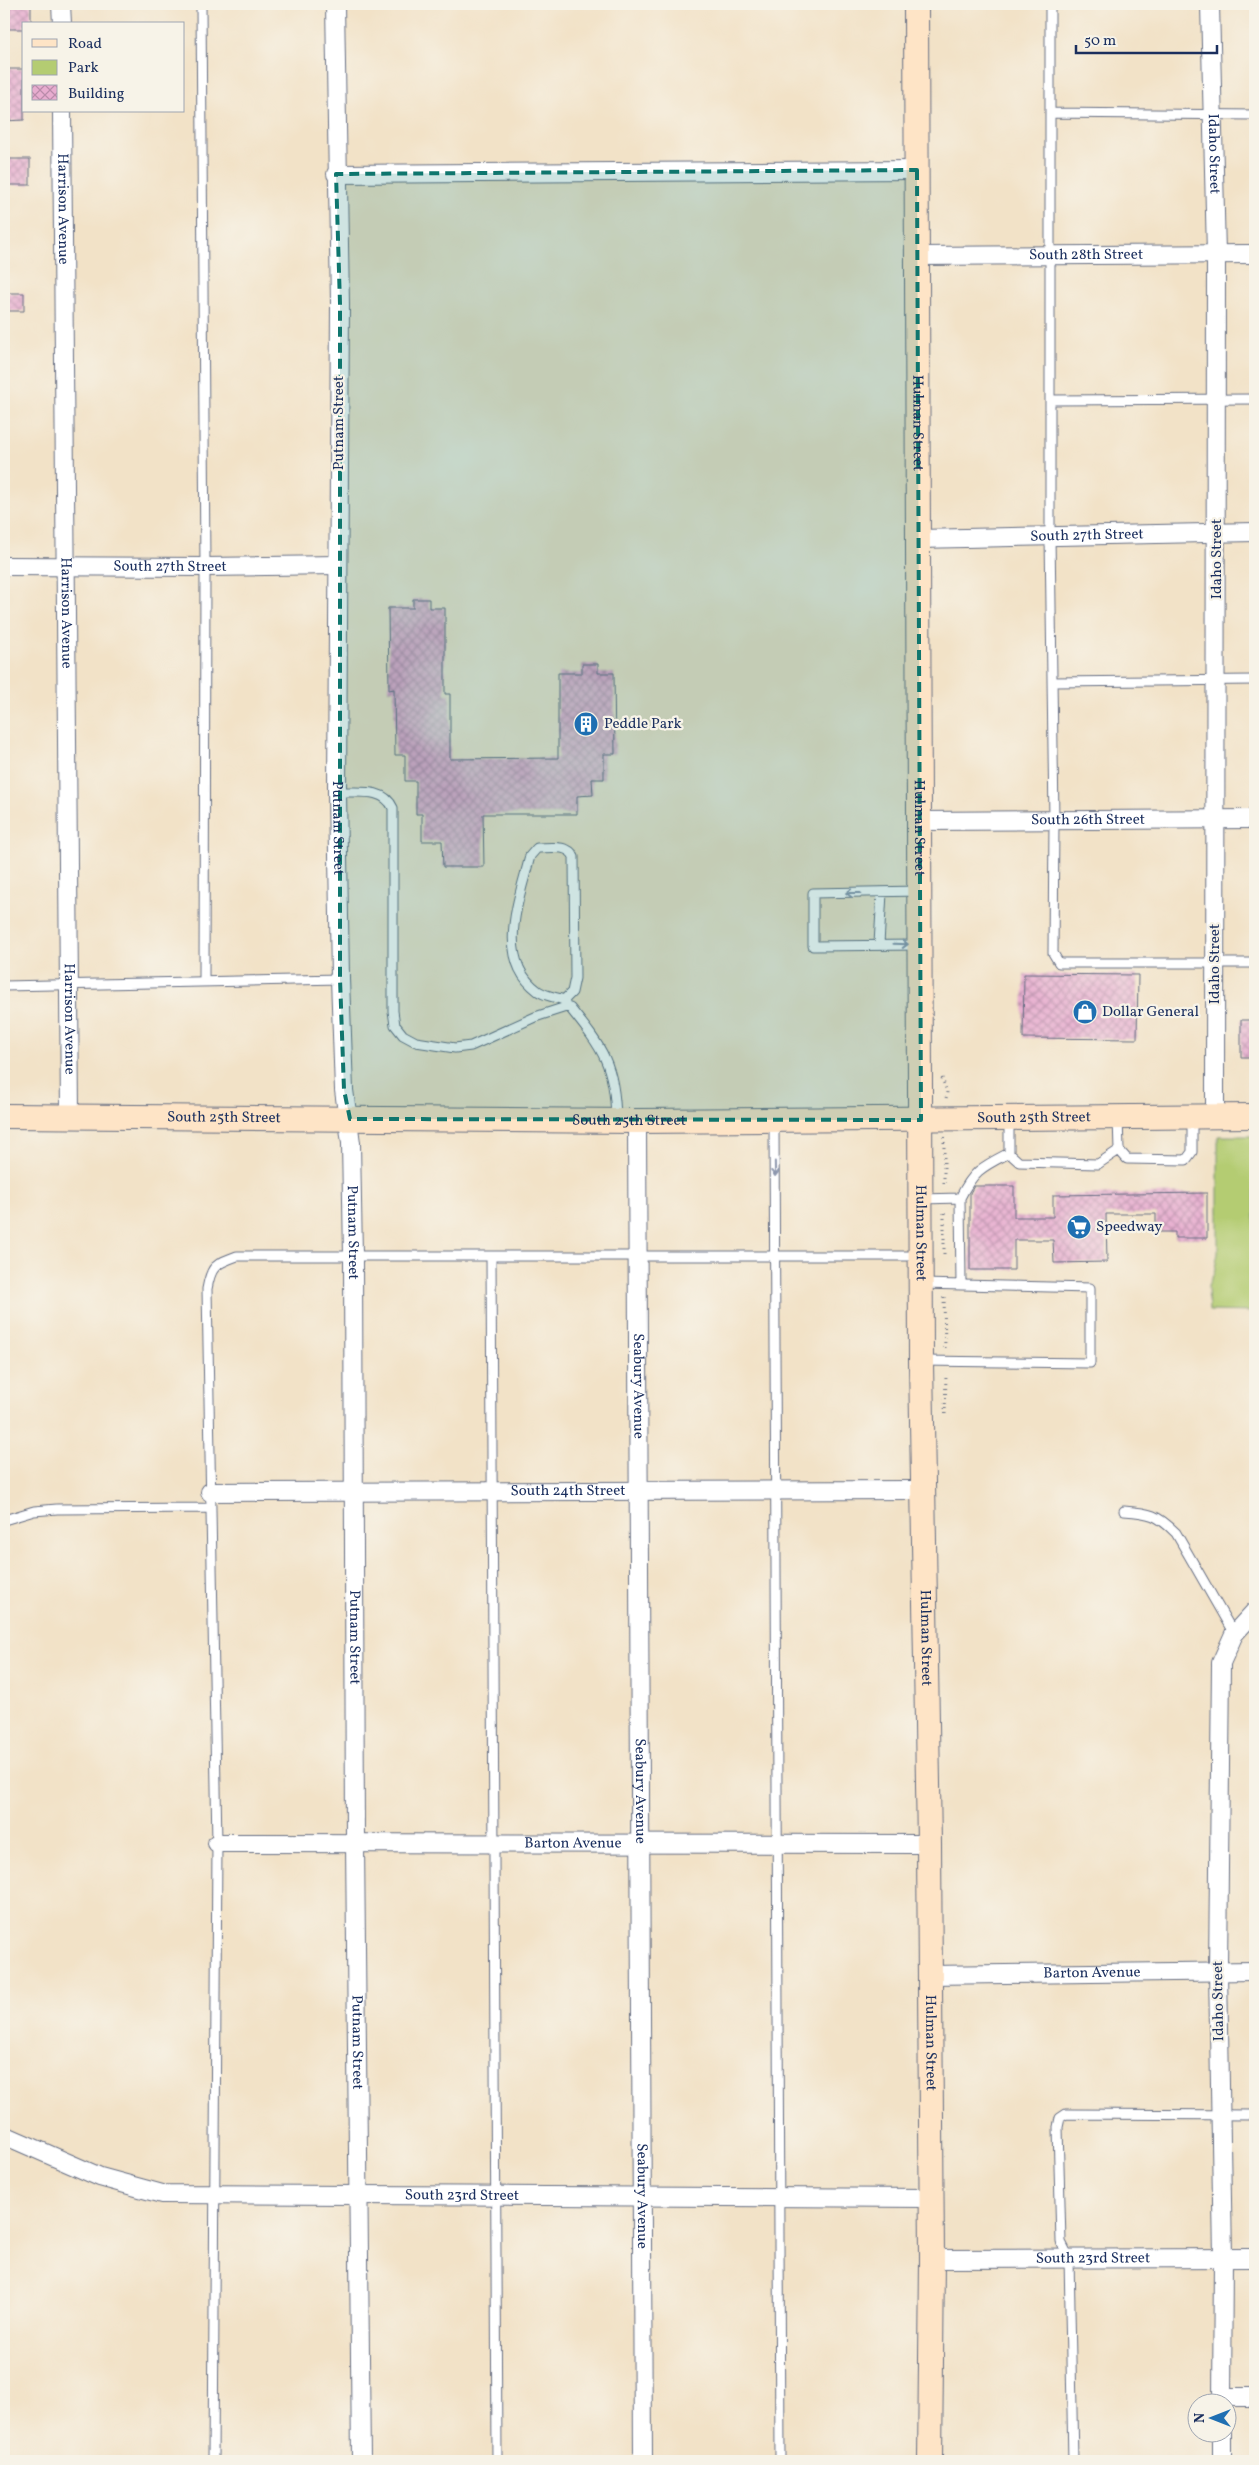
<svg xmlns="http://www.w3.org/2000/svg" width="1259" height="2465" viewBox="0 0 1259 2465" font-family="Vollkorn,serif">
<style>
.green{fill:#b4cc72;stroke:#687e68}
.building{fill:url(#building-cross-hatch)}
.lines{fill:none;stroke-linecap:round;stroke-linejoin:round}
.lane-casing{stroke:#666e83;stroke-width:11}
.street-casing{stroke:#666e83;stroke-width:20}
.secondary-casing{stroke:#666e83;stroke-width:26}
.path{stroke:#666e83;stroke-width:3;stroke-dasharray:1 4;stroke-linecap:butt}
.lane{stroke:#fff;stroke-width:9}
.street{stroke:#fff;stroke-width:18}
.secondary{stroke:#fee4c6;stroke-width:24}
.oneway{stroke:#8d97ae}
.marked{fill:#0f766e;fill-opacity:0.2;stroke:#0f766e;stroke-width:4;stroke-dasharray:10 6;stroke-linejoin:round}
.labels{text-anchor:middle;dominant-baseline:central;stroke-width:4.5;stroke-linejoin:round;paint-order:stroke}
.street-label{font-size:15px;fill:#1b2f5e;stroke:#f7f3e8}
.poi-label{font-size:15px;fill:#1b2f5e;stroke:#f7f3e8;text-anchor:start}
</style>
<defs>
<pattern id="building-cross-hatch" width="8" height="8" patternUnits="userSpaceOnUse" patternTransform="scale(1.25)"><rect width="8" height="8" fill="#e7accf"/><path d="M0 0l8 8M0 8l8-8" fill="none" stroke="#ba8cab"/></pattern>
</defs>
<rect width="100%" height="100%" fill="#f7f3e8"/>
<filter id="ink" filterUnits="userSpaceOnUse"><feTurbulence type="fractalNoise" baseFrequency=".02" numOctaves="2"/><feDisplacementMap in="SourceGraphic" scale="10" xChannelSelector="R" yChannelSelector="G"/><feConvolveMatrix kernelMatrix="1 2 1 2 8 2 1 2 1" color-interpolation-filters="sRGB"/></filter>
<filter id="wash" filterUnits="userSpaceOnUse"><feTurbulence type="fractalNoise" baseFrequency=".0096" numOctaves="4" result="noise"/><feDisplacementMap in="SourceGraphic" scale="20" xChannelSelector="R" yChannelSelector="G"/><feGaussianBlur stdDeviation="1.12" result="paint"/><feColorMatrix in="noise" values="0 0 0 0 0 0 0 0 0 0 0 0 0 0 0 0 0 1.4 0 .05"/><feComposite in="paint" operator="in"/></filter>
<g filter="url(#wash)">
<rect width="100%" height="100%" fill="#f2e2c7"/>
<path class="green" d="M1218,1136H1255V1312L1209,1311L1208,1285L1214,1273L1218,1253Z"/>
<g id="blocks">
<path class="building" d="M4,5H31V24H24V29H4Z
M4,69H24V120L4,121Z
M4,159H30V185H4Z
M4,293H24V311H4Z
M413,599H429V608H445V694H450V759L558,758V673H582V664H598V673H614L615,754H604V779H592L593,795L577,796V814H483L484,867H443L442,841H422V814H416V781H405V755H395L394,689L389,690L388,608H413Z
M1024,974L1138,975L1137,1039L1023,1038Z
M1241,1020H1255V1057H1241Z
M974,1186H1014V1217H1053V1195L1207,1193V1238H1175V1232H1156V1214H1106L1107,1262L1054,1263L1053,1240H1014V1270H970V1193Z"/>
</g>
</g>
<g filter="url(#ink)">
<use href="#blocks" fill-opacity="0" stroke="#666e83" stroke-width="1"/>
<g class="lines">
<defs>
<path id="lane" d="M201,4L205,567L204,982
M1050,4V536L1054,820L1053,953L1059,963H1255
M1050,113L1255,115
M1050,400L1255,399
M1052,682L1255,680
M337,792C357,793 384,787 393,808V1011L395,1025L403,1035L416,1042L455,1048L471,1046L535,1017L566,1007
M879,944L882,893
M919,945L813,946V893L919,891
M4,986L340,979
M564,1000L572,992L575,978L574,857C569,844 549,848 537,848L530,856C520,898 494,959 538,991C545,996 556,997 564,1000L566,1007L570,1008C603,1049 615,1065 616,1120
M1118,1117L1119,1150L1127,1159L1186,1160L1192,1152V1116
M1009,1119V1153L1019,1162L1098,1164L1119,1150
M774,1122L780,2461
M960,1198C974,1170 982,1167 1009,1153
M922,1199L960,1198L961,1285
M491,1256L497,2461
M921,1361L1090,1363V1288L922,1284
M1124,1511C1150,1513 1157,1514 1176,1533L1234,1634
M4,1520L34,1511L57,1509L210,1508
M213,2461L217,1843L207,1289C211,1266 215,1264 237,1256H920
M1073,2461L1069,2258L1061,2242L1058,2127L1060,2118L1066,2114L1255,2115"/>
<g id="street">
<path d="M61,4L62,24"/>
<path id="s1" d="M335,4L340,304L337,792L340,979L344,1090L351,1143L353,1256L355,1843L361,2461"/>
<path id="s2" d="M1210,4L1216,254L1215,1115"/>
<path id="s3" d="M62,111L70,1116"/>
<path d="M336,174L917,170"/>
<path id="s4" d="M917,256L1255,254"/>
<path id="s5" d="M918,539L1255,532"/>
<path id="s6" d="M4,566L205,567L338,565"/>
<path id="s7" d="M919,821L1255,819"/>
<path id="s8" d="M637,1121L643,2461"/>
<path id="s9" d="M210,1492L924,1490"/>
<path id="s10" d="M217,1843L929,1844"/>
<path id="s11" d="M928,1975L1255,1971"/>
<path id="s12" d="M4,2135L100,2177L162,2194L930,2198"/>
<path id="s13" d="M932,2259L1255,2258"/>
<path d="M1222,2397H1255"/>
<path d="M1222,2402L1223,2257L1218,1971L1221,1663L1234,1634L1255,1611"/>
<path d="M1222,2461V2432"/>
</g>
<g id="secondary">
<path id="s14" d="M916,4L921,1361L929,1844L932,2259L930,2461"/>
<path id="s15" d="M4,1116L637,1121L1255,1116"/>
</g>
</defs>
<use href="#lane" class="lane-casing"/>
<use href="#street" class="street-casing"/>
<use href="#secondary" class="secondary-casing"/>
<path class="path" d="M942,1078L947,1092L946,1099
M944,1137V1186
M944,1254V1210
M944,1297L945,1349
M945,1414L946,1375"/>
<use href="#lane" class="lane"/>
<use href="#street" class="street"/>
<use href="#secondary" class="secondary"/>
</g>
<defs><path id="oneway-shaft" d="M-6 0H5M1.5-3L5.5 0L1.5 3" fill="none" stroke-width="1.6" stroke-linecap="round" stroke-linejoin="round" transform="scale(1.25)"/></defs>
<g class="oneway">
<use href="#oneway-shaft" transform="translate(853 893) rotate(180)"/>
<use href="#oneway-shaft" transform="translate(901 944) rotate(2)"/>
<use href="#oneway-shaft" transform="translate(775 1169) rotate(89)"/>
</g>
</g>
<path class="marked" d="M917,170L921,1120L350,1119L344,1090L340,979V304L336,174Z"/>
<defs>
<symbol id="building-disc" viewBox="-11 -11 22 22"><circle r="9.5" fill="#1f6fb2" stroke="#f7f3e8"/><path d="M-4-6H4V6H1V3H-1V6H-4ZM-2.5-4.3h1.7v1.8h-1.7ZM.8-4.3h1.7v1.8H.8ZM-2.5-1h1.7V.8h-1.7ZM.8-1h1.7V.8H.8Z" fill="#fff"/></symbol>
<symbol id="shop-disc" viewBox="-11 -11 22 22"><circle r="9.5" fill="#1f6fb2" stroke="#f7f3e8"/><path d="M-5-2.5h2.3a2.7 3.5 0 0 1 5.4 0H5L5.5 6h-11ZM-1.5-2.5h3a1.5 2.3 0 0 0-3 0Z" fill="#fff"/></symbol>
<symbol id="supermarket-disc" viewBox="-11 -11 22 22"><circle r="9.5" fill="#1f6fb2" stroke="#f7f3e8"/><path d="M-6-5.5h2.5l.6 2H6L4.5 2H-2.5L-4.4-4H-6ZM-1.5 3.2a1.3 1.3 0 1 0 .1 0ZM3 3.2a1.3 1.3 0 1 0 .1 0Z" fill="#fff"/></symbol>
</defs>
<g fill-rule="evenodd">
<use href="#building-disc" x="572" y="710" width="28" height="28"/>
<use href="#shop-disc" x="1071" y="998" width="28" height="28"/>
<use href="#supermarket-disc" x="1065" y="1213" width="28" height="28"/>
</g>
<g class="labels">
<g class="street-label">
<text stroke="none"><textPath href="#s2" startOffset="150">Idaho Street</textPath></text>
<text stroke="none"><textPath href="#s3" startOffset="98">Harrison Avenue</textPath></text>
<text stroke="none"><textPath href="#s4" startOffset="169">South 28th Street</textPath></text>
<text transform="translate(339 423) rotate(-90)">Putnam Street</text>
<text stroke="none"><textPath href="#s14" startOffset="419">Hulman Street</textPath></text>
<text stroke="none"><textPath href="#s5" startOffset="169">South 27th Street</textPath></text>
<text transform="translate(1217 559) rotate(-90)">Idaho Street</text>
<text stroke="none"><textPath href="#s6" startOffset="166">South 27th Street</textPath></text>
<text stroke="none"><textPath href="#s3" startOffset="502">Harrison Avenue</textPath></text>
<text stroke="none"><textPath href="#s7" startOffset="169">South 26th Street</textPath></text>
<text stroke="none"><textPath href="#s1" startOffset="824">Putnam Street</textPath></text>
<text stroke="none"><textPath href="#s14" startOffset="824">Hulman Street</textPath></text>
<text transform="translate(1215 964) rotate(-90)">Idaho Street</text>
<text stroke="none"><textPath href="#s3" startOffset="908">Harrison Avenue</textPath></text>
<text stroke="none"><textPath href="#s15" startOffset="220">South 25th Street</textPath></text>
<text stroke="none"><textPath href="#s15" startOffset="1030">South 25th Street</textPath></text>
<text stroke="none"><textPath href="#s15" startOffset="625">South 25th Street</textPath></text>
<text stroke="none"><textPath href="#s1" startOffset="1229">Putnam Street</textPath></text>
<text stroke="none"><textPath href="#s14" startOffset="1229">Hulman Street</textPath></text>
<text stroke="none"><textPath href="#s8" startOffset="265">Seabury Avenue</textPath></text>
<text stroke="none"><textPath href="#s9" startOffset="358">South 24th Street</textPath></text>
<text stroke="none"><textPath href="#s1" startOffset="1634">Putnam Street</textPath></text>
<text stroke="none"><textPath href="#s14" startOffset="1634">Hulman Street</textPath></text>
<text stroke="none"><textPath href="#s8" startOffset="670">Seabury Avenue</textPath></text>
<text stroke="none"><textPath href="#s10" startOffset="356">Barton Avenue</textPath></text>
<text stroke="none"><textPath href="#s11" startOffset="164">Barton Avenue</textPath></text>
<text transform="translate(1219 2001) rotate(-91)">Idaho Street</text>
<text stroke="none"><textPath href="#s1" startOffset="2039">Putnam Street</textPath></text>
<text stroke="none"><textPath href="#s14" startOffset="2039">Hulman Street</textPath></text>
<text stroke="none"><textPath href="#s12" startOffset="469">South 23rd Street</textPath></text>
<text stroke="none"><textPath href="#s8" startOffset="1075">Seabury Avenue</textPath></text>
<text stroke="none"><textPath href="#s13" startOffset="161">South 23rd Street</textPath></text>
</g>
<g class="poi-label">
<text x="604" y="724">Peddle Park</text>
<text x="1102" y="1012">Dollar General</text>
<text x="1096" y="1227">Speedway</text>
</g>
</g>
<rect width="1259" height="2465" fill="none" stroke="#f7f3e8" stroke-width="20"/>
<rect x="22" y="22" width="162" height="90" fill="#f7f3e8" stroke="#9fa5b1"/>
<rect x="32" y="39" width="25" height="8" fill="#fee4c6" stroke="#9fa5b1"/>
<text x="68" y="48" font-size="15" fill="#1b2f5e">Road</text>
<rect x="32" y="60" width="25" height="15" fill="#b4cc72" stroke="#9fa5b1"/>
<text x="68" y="72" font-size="15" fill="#1b2f5e">Park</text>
<rect x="32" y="85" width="25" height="15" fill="url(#building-cross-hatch)" stroke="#9fa5b1"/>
<text x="68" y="98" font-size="15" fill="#1b2f5e">Building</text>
<g transform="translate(1212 2418) rotate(270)"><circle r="24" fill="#f7f3e8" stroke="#9fa5b1"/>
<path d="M0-4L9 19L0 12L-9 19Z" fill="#1f6fb2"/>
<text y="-8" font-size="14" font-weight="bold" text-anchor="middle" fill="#1b2f5e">N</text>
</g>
<path d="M1076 45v8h141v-8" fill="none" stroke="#1b2f5e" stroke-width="2.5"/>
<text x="1084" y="45" font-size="15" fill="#1b2f5e" stroke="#f7f3e8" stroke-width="4" paint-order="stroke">50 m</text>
</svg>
